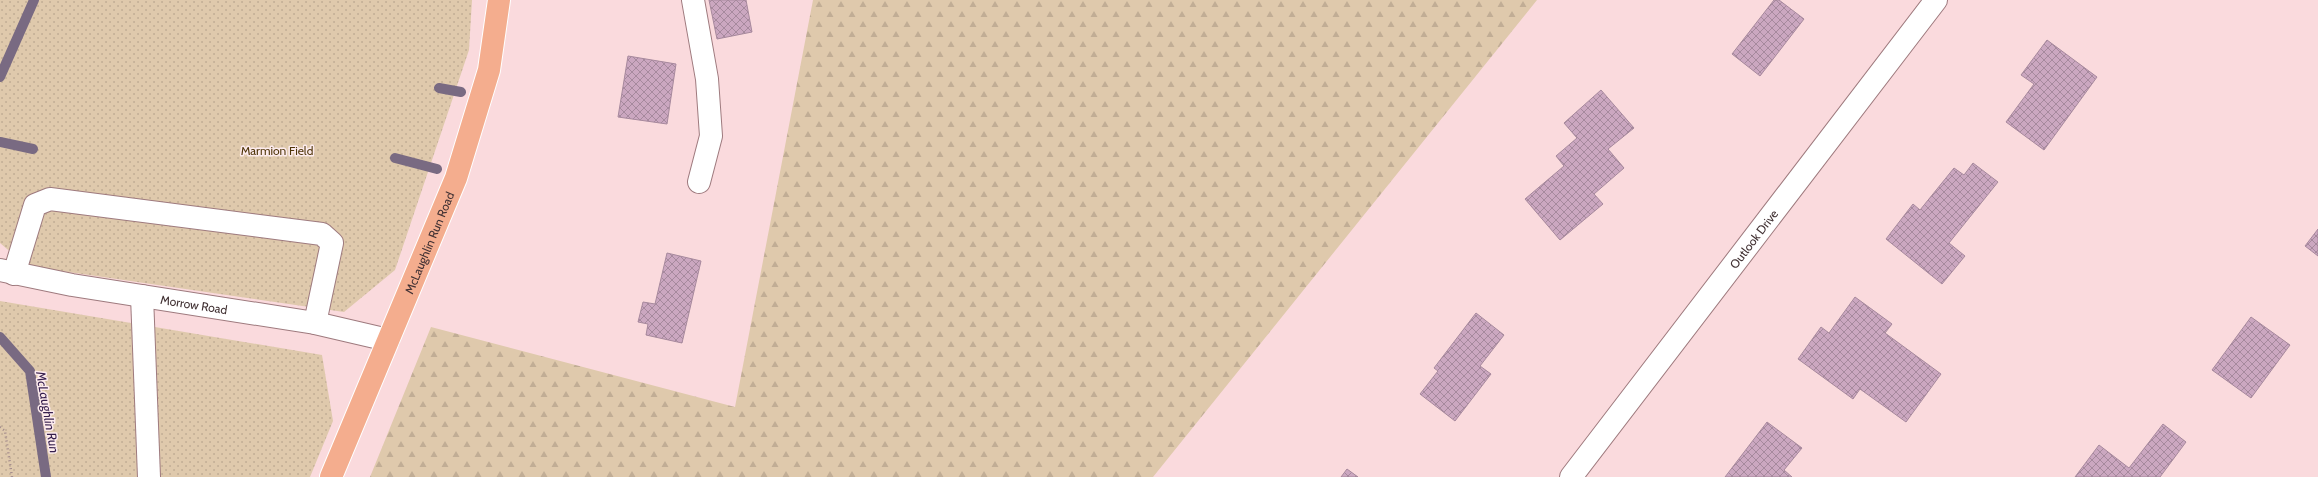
<svg xmlns="http://www.w3.org/2000/svg" width="2318" height="477" viewBox="0 0 2318 477" font-family="Cabin,sans-serif">
<style>
.grass{fill:url(#grass-dots)}
.forest{fill:url(#forest-firs)}
.lines{fill:none;stroke-linecap:round;stroke-linejoin:round}
.stream{stroke:#796a82;stroke-width:10}
.building{fill:url(#building-cross-hatch);stroke:#a7899d}
.minor-casing{stroke:#9e7a7e;stroke-width:24}
.major-casing{stroke:#fff;stroke-width:24}
.path{stroke:#9f878a;stroke-width:2.5;stroke-dasharray:1 3;stroke-linecap:butt}
.minor{stroke:#fff;stroke-width:22}
.major{stroke:#f4ad8e;stroke-width:22}
.labels{text-anchor:middle;dominant-baseline:central;stroke-width:3;stroke-linejoin:round;paint-order:stroke}
.park-label{font-size:12px;fill:#4f3509;stroke:#fcebed}
.street-label{font-size:12px;fill:#423234;stroke:#fcebed}
.water-label{font-size:13px;font-style:italic;fill:#361f4d;stroke:#fcebed}
</style>
<defs>
<pattern id="grass-dots" width="8" height="8" patternUnits="userSpaceOnUse"><rect width="8" height="8" fill="#dfc9ac"/><path d="M2 2h.1M6 6h.1" fill="none" stroke="#c1ad95" stroke-width="1.8" stroke-linecap="round"/></pattern>
<pattern id="forest-firs" width="22" height="20" patternUnits="userSpaceOnUse"><rect width="22" height="20" fill="#dfc9ac"/><path d="M5 1l3.5 6h-7zM16 11l3.5 6h-7z" fill="#c1ad95"/></pattern>
<pattern id="building-cross-hatch" width="8" height="8" patternUnits="userSpaceOnUse"><rect width="8" height="8" fill="#cba7c0"/><path d="M0 0l8 8M0 8l8-8" fill="none" stroke="#a6899d"/></pattern>
</defs>
<rect width="100%" height="100%" fill="#fadadd"/>
<path class="grass" d="M0,0H472L469,50L395,270L344,312L27,266L0,243Z
M0,301L322,355L333,421L310,477H0Z"/>
<path class="forest" d="M813,0H1537L1153,477H370L431,327L735,407Z"/>
<g class="lines">
<path class="stream" d="M0,77L34,0
M439,88L461,92
M0,142L33,149
M395,158L437,169
M0,337L30,371L46,477"/>
</g>
<path class="building" d="M709,0H746L752,32L717,39Z
M1774,0H1779L1804,19L1760,76L1732,54Z
M2047,40L2097,77L2044,150L2006,122L2034,84L2021,75Z
M628,56L676,64L667,124L618,117Z
M1601,90L1634,128L1608,149L1624,168L1594,194L1603,204L1560,240L1525,199L1564,166L1556,156L1577,138L1564,123Z
M1973,163L1998,182L1949,243L1965,256L1942,284L1886,239L1913,204L1920,210L1954,168L1964,175Z
M2318,229V256L2305,246Z
M667,253L701,261L682,343L646,335L648,324L638,322L643,302L655,304Z
M1855,297L1892,324L1885,333L1941,374L1906,422L1860,389L1853,399L1798,359L1821,327L1829,333Z
M1476,313L1504,335L1480,366L1491,374L1455,421L1420,394L1438,371L1434,368Z
M2251,317L2290,345L2251,398L2212,370Z
M1767,422L1802,448L1784,470L1792,477H1725Z
M2163,424L2186,442L2160,477H2075L2099,445L2129,468Z
M1347,469L1358,477H1341Z"/>
<g class="lines">
<defs>
<g id="minor">
<path d="M693,0L707,79L711,136L699,182"/>
<path id="s1" d="M0,270L72,285L315,323L388,340"/>
<path d="M14,274L35,205L50,199L322,234L332,243L315,323"/>
<path d="M142,296L149,477"/>
<path id="s2" d="M1571,477L1936,0"/>
</g>
<g id="major">
<path id="s3" d="M331,477L456,178L489,70L499,0"/>
</g>
</defs>
<use href="#minor" class="minor-casing"/>
<use href="#major" class="major-casing"/>
<path class="path" d="M0,427L5,431L12,477"/>
<use href="#minor" class="minor"/>
<use href="#major" class="major"/>
</g>
<g class="labels">
<g class="park-label">
<text x="277" y="150">Marmion Field</text>
</g>
<g class="street-label">
<text stroke="none"><textPath href="#s2" startOffset="300">Outlook Drive</textPath></text>
<text stroke="none"><textPath href="#s3" startOffset="254">McLaughlin Run Road</textPath></text>
<text stroke="none"><textPath href="#s1" startOffset="197">Morrow Road</textPath></text>
</g>
<g class="water-label">
<text transform="translate(48 412) rotate(80)">McLaughlin Run</text>
</g>
</g>
</svg>
